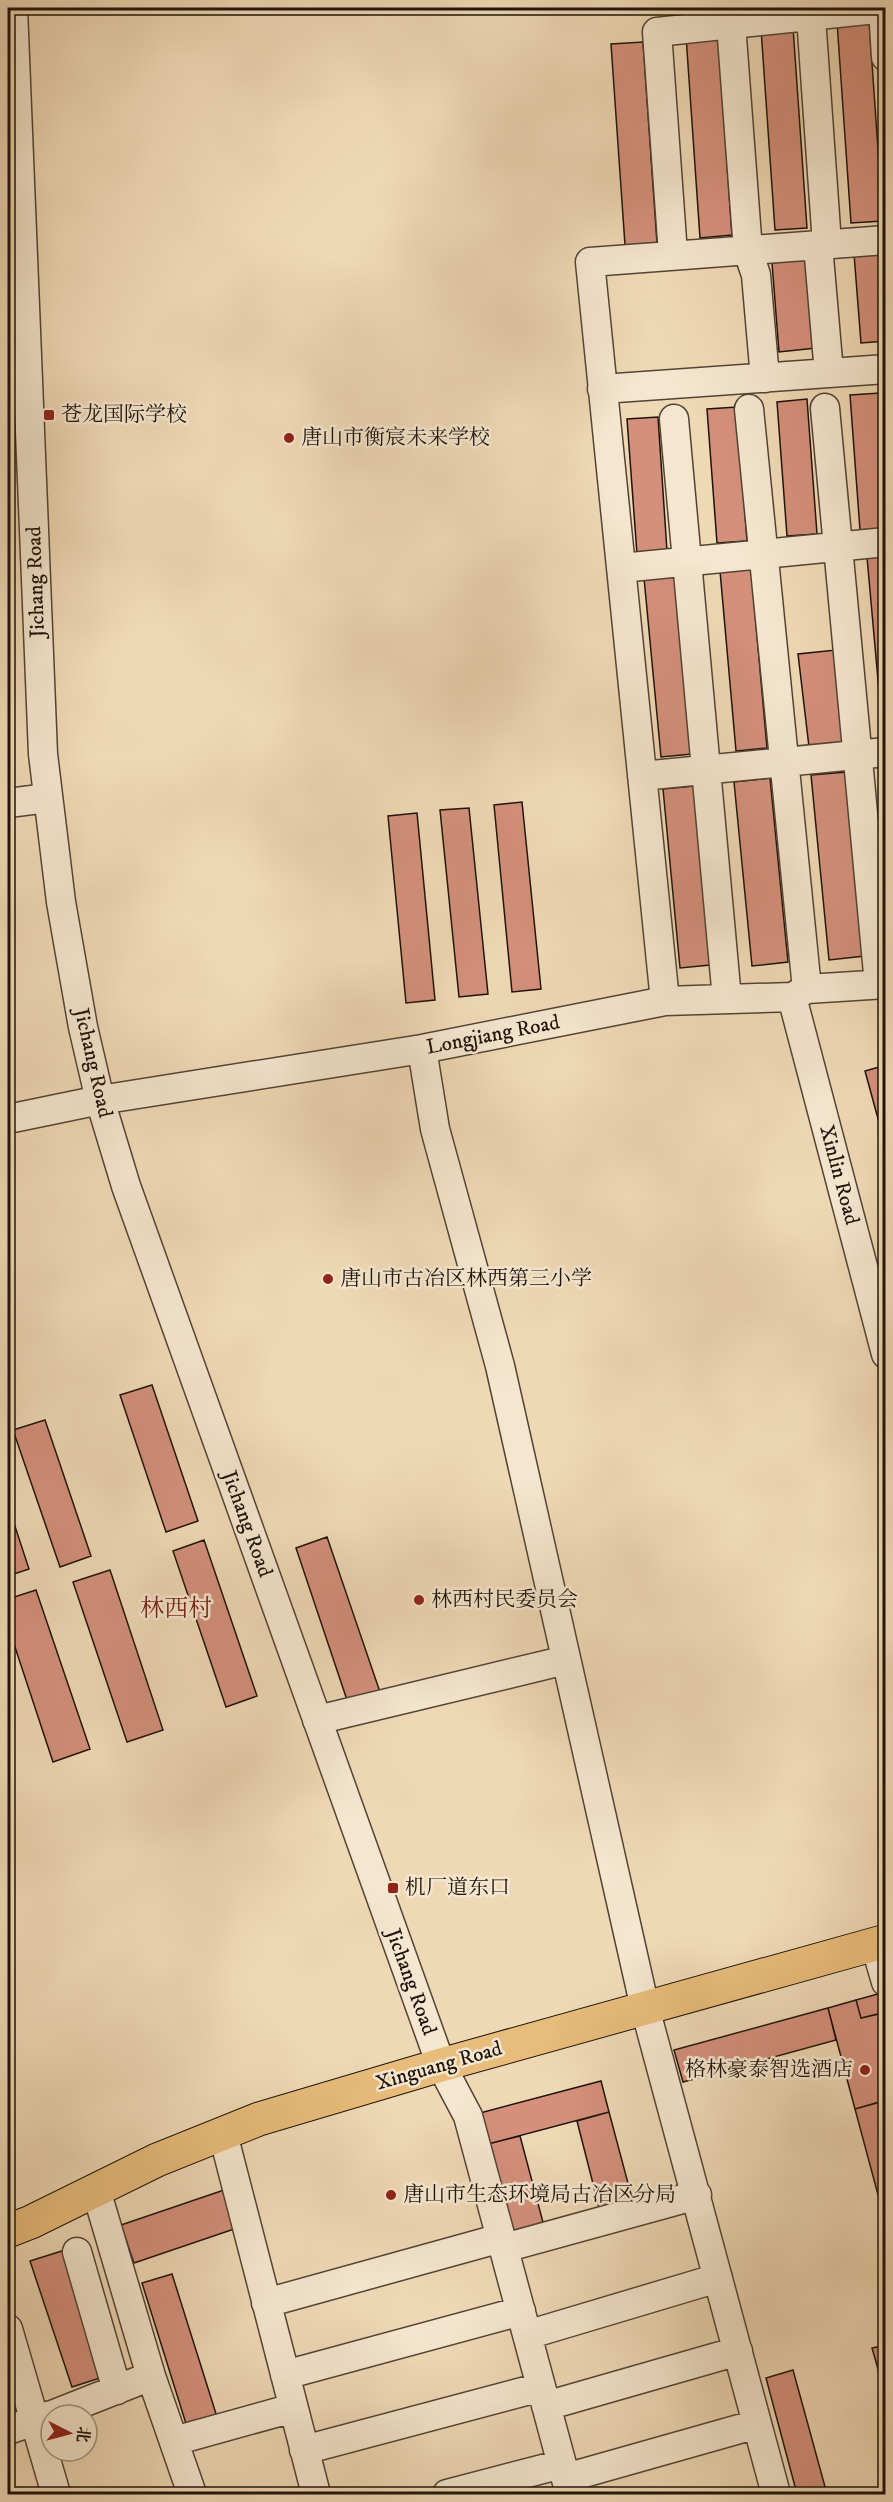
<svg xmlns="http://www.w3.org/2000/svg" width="893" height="2502" viewBox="0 0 893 2502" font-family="'IM FELL DW Pica','Noto Serif SC',serif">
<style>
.building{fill:#d4907b;stroke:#1e130a;stroke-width:1.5}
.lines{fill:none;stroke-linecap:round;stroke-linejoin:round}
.minor-casing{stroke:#524435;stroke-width:31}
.major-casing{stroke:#1e130a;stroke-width:35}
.minor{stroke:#f5e6cf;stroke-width:28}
.major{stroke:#e8bc7a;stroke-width:33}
.poi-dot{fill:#8f2418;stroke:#f5e6cf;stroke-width:2}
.labels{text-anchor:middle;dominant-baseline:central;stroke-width:5;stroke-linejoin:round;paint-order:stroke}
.poi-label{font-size:21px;fill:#1e130a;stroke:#f5e6cf;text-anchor:start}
.street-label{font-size:21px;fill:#1e130a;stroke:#f5e6cf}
.quarter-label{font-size:24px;fill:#7a1f14;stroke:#f5e6cf}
</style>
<rect width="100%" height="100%" fill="#efd9b5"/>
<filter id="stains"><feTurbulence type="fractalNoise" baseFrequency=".00333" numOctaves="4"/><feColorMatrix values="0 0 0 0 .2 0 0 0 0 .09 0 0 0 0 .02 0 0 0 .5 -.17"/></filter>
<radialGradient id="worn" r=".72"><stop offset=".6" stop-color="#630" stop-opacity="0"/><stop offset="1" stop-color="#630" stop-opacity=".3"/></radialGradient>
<path class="building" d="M869,20L883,221L851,223L837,22Z
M793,27L807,228L775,230L761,29Z
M718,34L732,235L700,238L686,36Z
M643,42L657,243L625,245L611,44Z
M886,251V341L861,343L854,254Z
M808,259L816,348L779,352L772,263Z
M880,393L886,467V528L860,530L850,395Z
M807,399L817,534L787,536L777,402Z
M737,407L747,541L717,543L707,409Z
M658,417L667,551L637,554L627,419Z
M886,556V736H883L867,557Z
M751,569L767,748L736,751L720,571Z
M675,575L692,754L661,757L644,578Z
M836,650L846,742L809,747L798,654Z
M847,772L865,956L829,960L811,775Z
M770,778L788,962L752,966L734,782Z
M694,786L710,965L680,968L663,789Z
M522,802L541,989L512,992L494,805Z
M469,808L488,994L459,997L440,810Z
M417,813L435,1000L406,1003L388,816Z
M886,1065V1148L865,1071Z
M152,1385L198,1521L166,1532L120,1395Z
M45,1420L91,1556L60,1567L13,1430Z
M8,1505L29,1569L8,1576Z
M327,1537L380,1692L348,1703L296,1548Z
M204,1540L257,1696L226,1707L173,1551Z
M110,1570L163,1730L127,1742L73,1582Z
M36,1590L90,1749L53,1762L8,1626V1599Z
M885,1992L886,2012L861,2018L856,2000Z
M856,2000L861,2018L883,2013L886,2023V2100L855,2109L828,2008Z
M828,2008L836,2040L683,2082L674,2050Z
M601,2081L609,2112L488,2144L480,2113Z
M884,2101L886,2107L884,2217L855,2109Z
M609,2112L633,2202L600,2211L577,2121Z
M520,2136L544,2226L512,2234L488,2144Z
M227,2189L240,2227L134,2263L121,2225Z
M65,2250L106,2376L72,2387L30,2261Z
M172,2274L218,2420L188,2430L142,2283Z
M886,2345V2397L872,2348Z
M8,2360L26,2417L8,2423Z
M793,2370L827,2494H797L766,2378Z"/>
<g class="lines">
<defs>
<path id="minor" d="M13,8L43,754L61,902L83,1027L100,1100L126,1186L441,2065L468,2116L570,2494
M883,9L886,57
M811,17L827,244
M731,24L748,251L756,275L765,378
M818,245L829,373
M673,254L657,32L886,8
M602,389L886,369
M825,408L879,984
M749,409L807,989
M674,419L727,999
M621,568L886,542
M642,776L886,752
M8,803L48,798
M792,997L886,1354
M665,1001L590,262L886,240
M422,1049L435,1129L500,1366L645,2008L776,2494
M8,1119L100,1100L422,1049L665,1001L792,997L807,989L886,984
M317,1720L566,1660
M875,1944L886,1982
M223,2134L316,2494
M504,2248L697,2195
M77,2252L117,2390
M266,2303L501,2238
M8,2329L56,2494
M527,2335L718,2278
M285,2375L521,2311
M151,2376L192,2494
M546,2406L738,2351
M52,2415L151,2376L96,2190
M8,2430L51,2415
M174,2441L293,2408
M304,2450L541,2387
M566,2478L757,2424
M447,2494L562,2464"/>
<path id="major" d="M8,2231L31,2222L157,2160L259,2119L441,2065L886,1941"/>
</defs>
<use href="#minor" class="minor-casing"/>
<use href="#major" class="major-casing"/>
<use href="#minor" class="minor"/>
<use href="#major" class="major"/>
</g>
<g class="poi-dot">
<rect x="43" y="409" width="12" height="12" rx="3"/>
<circle cx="289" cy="438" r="6"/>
<circle cx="328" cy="1279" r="6"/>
<circle cx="419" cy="1600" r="6"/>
<rect x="387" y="1882" width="12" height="12" rx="3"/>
<circle cx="865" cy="2070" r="6"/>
<circle cx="391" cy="2195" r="6"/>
</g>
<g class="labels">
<g class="poi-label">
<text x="61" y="415">苍龙国际学校</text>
<text x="301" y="438">唐山市衡宸未来学校</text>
<text x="340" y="1279">唐山市古冶区林西第三小学</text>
<text x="431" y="1600">林西村民委员会</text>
<text x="405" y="1888">机厂道东口</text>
<text x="853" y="2070" text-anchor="end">格林豪泰智选酒店</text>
<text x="403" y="2195">唐山市生态环境局古冶区分局</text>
</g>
<g class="street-label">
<text transform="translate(36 582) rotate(-92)">Jichang Road</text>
<text transform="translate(493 1035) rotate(-11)">Longjiang Road</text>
<text transform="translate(93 1063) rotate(77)">Jichang Road</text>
<text transform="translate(839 1175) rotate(75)">Xinlin Road</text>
<text transform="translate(247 1524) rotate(70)">Jichang Road</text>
<text transform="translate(411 1982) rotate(70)">Jichang Road</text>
<text transform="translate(439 2066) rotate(-16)">Xinguang Road</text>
</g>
<g class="quarter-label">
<text x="176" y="1609">林西村</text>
</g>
</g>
<rect width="893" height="2502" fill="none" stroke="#efd9b5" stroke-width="30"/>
<rect x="9" y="9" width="875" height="2484" fill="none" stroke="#1e130a" stroke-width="3"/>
<rect x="15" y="15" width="863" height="2472" fill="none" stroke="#1e130a" stroke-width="1.5"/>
<g transform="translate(69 2433) rotate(96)"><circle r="28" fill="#f5e6cf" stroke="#9f9280" stroke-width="1.5"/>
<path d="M0-4.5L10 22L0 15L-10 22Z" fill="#8f2418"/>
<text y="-9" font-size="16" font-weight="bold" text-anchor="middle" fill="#1e130a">北</text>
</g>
<rect width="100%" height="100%" filter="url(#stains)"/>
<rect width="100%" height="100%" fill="url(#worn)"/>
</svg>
